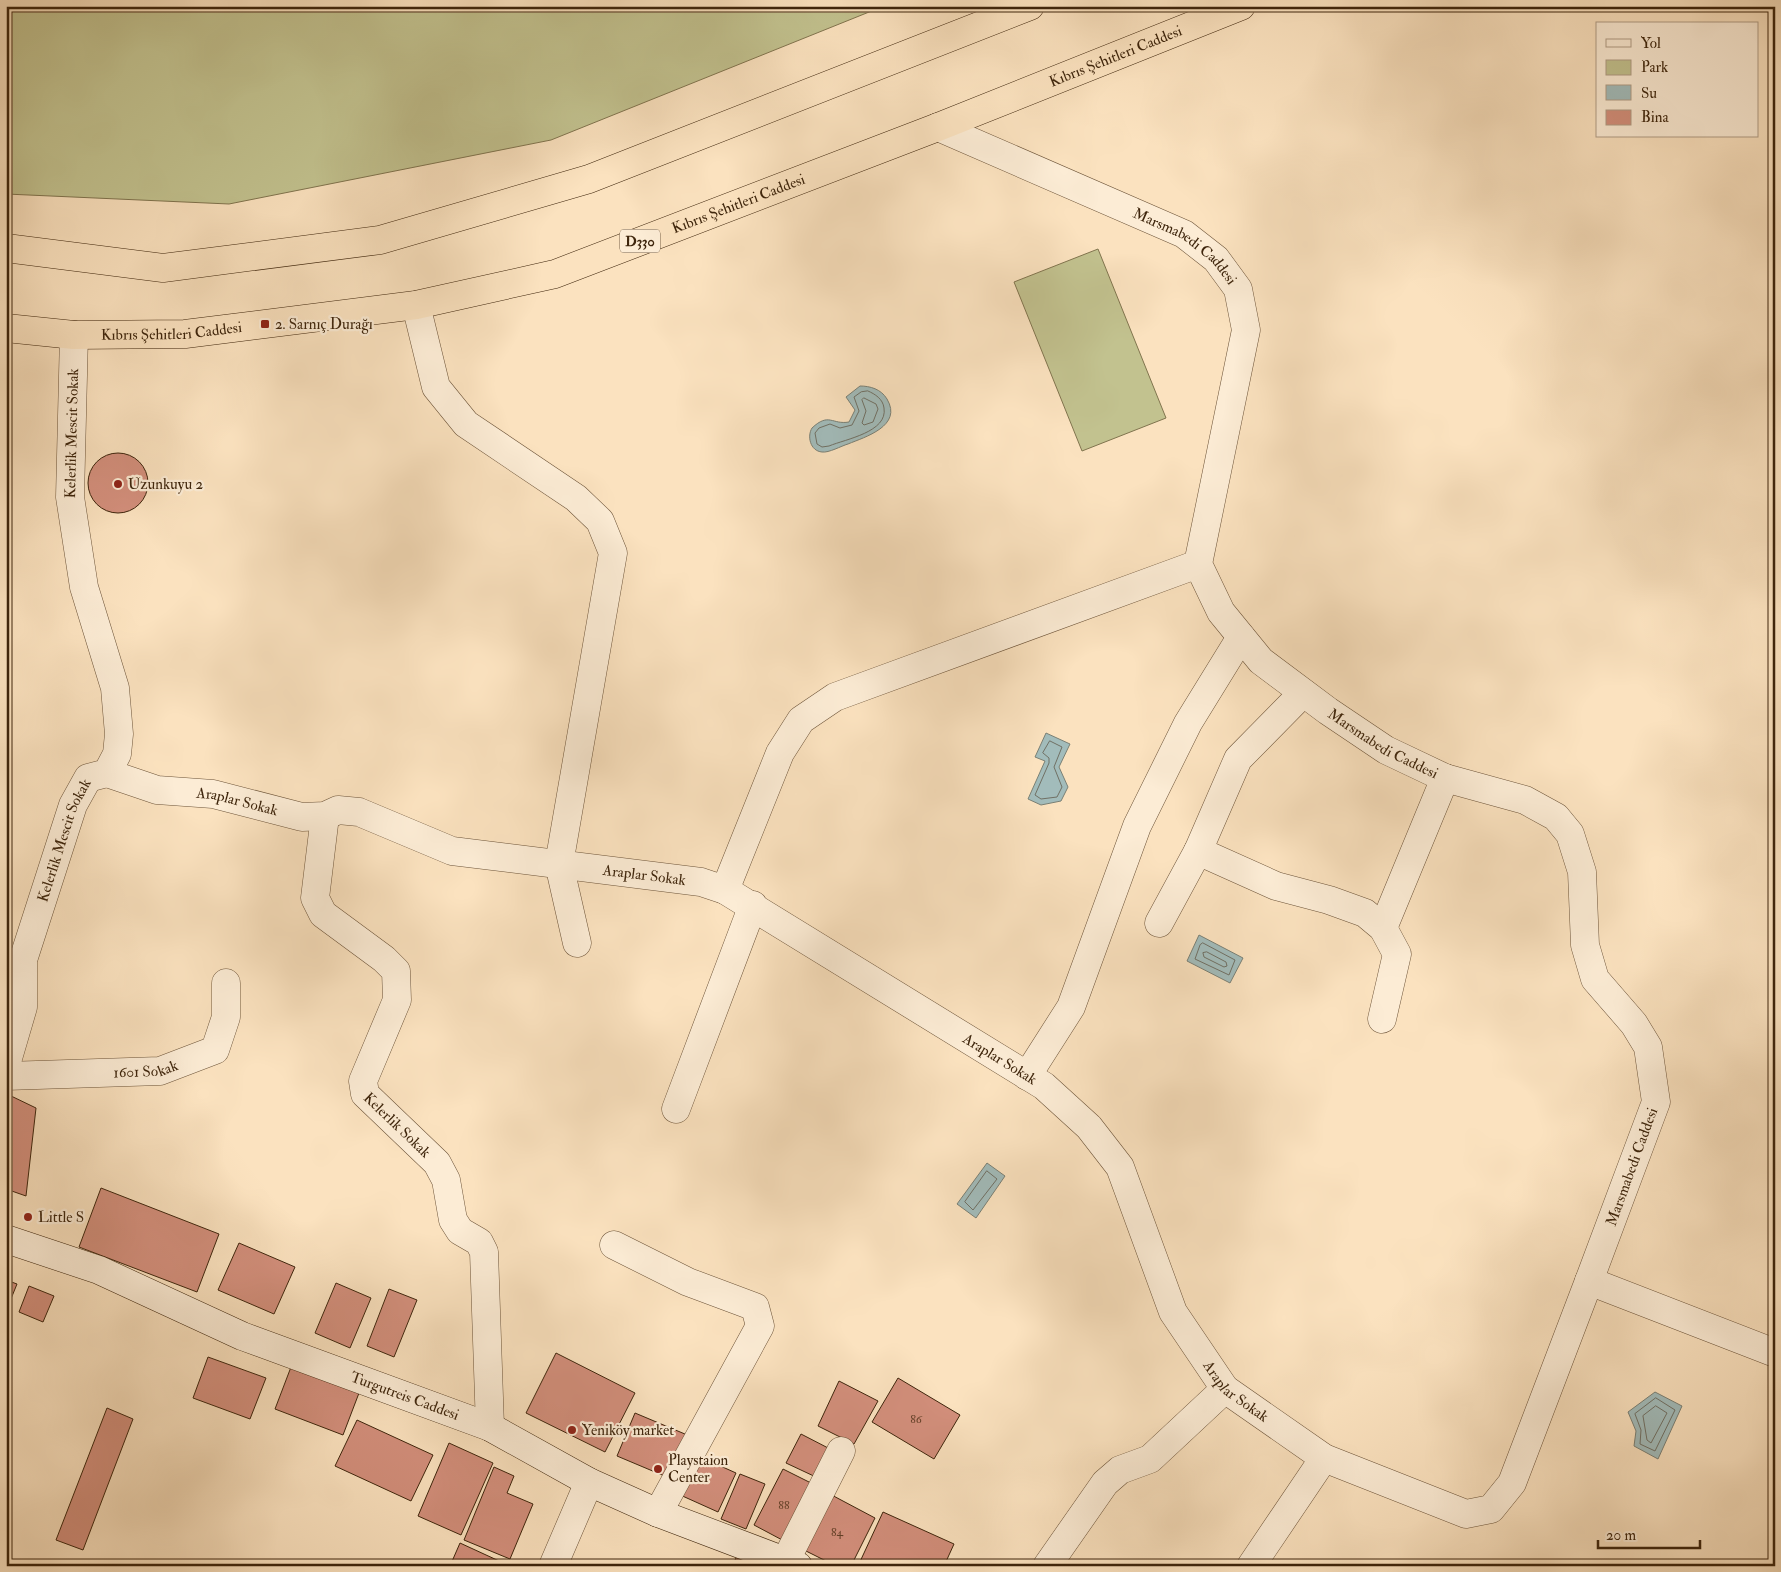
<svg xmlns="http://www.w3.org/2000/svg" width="1781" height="1572" viewBox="0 0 1781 1572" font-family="'IM FELL Double Pica',serif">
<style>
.green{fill:#c2c28f;stroke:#80744e}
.water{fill:#a2bcbb;stroke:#7a8075}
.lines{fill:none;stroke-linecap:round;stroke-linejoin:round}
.shore{stroke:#707064;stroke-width:1}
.building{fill:#d38f7c;stroke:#3e250c}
.pedestrian-casing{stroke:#6d5439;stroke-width:29}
.minor-casing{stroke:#6d5439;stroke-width:29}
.secondary-casing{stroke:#3e250c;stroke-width:29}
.trunk-casing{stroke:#3e250c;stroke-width:29}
.pedestrian{stroke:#fcecd5;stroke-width:28}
.minor{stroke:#fcecd5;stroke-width:28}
.secondary{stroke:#fcecd5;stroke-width:28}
.trunk{stroke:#fbe2bf;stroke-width:28}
.poi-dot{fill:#8f2418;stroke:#fcecd5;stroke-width:2}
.labels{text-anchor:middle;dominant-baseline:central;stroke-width:4.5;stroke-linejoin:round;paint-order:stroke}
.number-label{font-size:12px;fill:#634028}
.shield{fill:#fcecd5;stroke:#776148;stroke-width:1}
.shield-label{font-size:14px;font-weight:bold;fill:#3e250c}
.street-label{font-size:15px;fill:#3e250c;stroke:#fcecd5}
.poi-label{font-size:15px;fill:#3e250c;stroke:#fcecd5;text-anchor:start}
</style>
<rect width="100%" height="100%" fill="#fbe2bf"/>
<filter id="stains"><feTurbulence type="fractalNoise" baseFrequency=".004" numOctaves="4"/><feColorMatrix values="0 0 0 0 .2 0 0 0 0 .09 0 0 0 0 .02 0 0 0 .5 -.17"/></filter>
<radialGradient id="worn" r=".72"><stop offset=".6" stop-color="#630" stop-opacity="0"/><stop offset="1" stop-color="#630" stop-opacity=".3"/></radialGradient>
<path class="green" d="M6,6H884L551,140L229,204L6,194Z
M1098,249L1166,418L1082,451L1014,282Z"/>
<path class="water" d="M860,386C870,386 881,389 887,399C903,426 865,437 848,444C841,446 829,453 822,452C810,451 807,436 812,428C829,412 832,425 849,422L855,410L846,397Z
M1046,733L1070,744L1059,767L1068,787L1061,801L1041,805L1028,799L1045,761L1035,757Z
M1199,935L1243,958L1230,983L1187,961Z
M987,1163L1005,1176L976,1218L957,1204Z
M1655,1392L1682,1406L1658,1459L1634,1446L1636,1431L1628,1412Z"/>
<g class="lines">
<path class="shore" d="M868,391C875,394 883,399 884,408C888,432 846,439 829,446L822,447L817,444L815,433L819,428L830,424L840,428L852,425L859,411L854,397L861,392Z
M864,398L876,404L878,409L873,422L864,425L862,423L866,411L862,400Z
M1050,741L1062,747L1054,767L1062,787L1057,797L1041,799L1035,795L1049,763V758L1043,753Z
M1203,943L1235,960L1229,975L1195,959L1200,945Z
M1207,952L1226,962L1227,966L1224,967L1204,957L1203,953Z
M987,1171L997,1179L973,1210L965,1202Z
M1656,1398L1675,1410L1655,1451L1640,1444L1641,1430L1635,1414Z
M1656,1406L1667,1413L1651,1443L1647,1440L1643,1416Z"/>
</g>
<path class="building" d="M88 483a30 30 0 1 1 60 0a30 30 0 1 1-60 0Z
M9,1095L36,1108L26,1196L6,1189V1096Z
M101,1188L219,1234L197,1292L79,1247Z
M239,1243L295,1267L274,1314L218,1290Z
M6,1280L17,1284L6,1311Z
M336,1283L371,1298L350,1348L315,1333Z
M29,1286L54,1296L43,1322L19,1312Z
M389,1289L417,1300L394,1357L367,1346Z
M556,1353L635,1393L605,1452L526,1413Z
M208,1357L266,1378L250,1419L193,1398Z
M291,1367L359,1393L343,1435L275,1409Z
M898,1378L960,1415L934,1459L872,1422Z
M839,1381L878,1401L854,1444L818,1426Z
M107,1408L133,1419L83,1550L56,1540Z
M635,1413L692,1437L674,1480L617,1456Z
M357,1420L433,1455L411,1501L335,1466Z
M801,1434L832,1450L818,1478L786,1463Z
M449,1443L493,1463L461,1535L418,1516Z
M696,1455L736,1473L718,1512L678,1494Z
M494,1467L514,1476L507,1493L533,1504L510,1559L464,1540Z
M783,1469L815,1485L786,1542L754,1525Z
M740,1474L765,1484L746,1529L721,1519Z
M826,1492L875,1518L851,1566H836L798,1547Z
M883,1512L954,1544L944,1566H858Z
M460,1543L510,1566H450Z
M741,1548L776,1566H732Z"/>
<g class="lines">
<defs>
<g id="pedestrian">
<path id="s1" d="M6,1065L23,1007V960L73,805L88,778L107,773L117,754L119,734L115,688L84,587L70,497L74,335"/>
<path d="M786,1560L841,1451"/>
</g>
<g id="minor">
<path id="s2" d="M938,127L1184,234L1216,259L1238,289L1246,330L1198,564L1221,612L1261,661L1328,711L1386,750L1445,778L1525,800L1556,817L1570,834L1582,872L1585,945L1595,979L1634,1024L1648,1047L1656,1102L1589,1281L1775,1353"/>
<path d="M416,305L436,387L466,424L576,498L600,521L613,553L559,864L577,943"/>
<path id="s3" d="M107,773L157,790L213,794L302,817L325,816L338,810L359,812L452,851L701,882L725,890L1044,1086L1089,1127L1120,1167L1173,1312L1225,1389L1324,1458L1466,1514L1491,1509L1512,1483L1589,1281"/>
<path id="s4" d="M325,816L315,898L323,914L384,959L396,971L397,1000L363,1081L365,1094L437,1163L446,1180L453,1220L460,1231L479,1242L484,1252L490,1427"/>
<path d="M1198,851L1276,886L1329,900L1365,913L1383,928L1397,954L1382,1019"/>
<path d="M725,890L780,753L801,720L835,697L1198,564"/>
<path d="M1159,923L1198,851L1238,759L1303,693"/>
<path d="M1383,928L1445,778"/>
<path id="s5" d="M6,1076L160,1071L215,1050L226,1017V983"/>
<path d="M1027,1076L1071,1007L1137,826L1188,723L1241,637"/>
<path d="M676,1109L753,905"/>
<path d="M614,1245L688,1282L755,1307L760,1326L658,1513"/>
<path d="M553,1566L589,1482"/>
<path d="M1047,1566L1105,1483L1120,1470L1150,1459L1225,1389"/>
<path d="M1251,1566L1324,1458"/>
</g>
<g id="secondary">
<path id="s6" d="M6,1239L99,1270L242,1336L490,1427L589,1482L658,1513L798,1566"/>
</g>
<g id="trunk">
<path d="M6,248L163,268L380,240L589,179L1030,6"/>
<path id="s7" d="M6,328L74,335L185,334L416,305L555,274L938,127L1241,6"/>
</g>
</defs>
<use href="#pedestrian" class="pedestrian-casing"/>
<use href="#minor" class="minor-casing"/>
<use href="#secondary" class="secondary-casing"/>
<use href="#trunk" class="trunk-casing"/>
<use href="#pedestrian" class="pedestrian"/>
<use href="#minor" class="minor"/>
<use href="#secondary" class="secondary"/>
<use href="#trunk" class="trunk"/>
</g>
<g class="poi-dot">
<rect x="260" y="319" width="10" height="10" rx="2.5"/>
<circle cx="118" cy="484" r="5"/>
<circle cx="28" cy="1217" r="5"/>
<circle cx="572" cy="1430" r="5"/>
<circle cx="658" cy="1469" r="5"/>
</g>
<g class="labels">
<g class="number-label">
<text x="916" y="1419">86</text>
<text x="784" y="1505">88</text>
<text x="837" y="1532">84</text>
</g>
<rect class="shield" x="620" y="229.5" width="40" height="23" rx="4"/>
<g class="shield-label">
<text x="640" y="241">D330</text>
</g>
<g class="street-label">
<text stroke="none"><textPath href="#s7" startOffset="1156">Kıbrıs Şehitleri Caddesi</textPath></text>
<text stroke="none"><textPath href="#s7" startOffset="751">Kıbrıs Şehitleri Caddesi</textPath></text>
<text stroke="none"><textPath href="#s2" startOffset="276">Marsmabedi Caddesi</textPath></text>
<text stroke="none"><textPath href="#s7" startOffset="166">Kıbrıs Şehitleri Caddesi</textPath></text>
<text stroke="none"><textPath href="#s1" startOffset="669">Kelerlik Mescit Sokak</textPath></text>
<text stroke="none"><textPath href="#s2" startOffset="891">Marsmabedi Caddesi</textPath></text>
<text stroke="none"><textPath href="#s3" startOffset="134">Araplar Sokak</textPath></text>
<text stroke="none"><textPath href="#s1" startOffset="234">Kelerlik Mescit Sokak</textPath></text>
<text stroke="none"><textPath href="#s3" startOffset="554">Araplar Sokak</textPath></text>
<text stroke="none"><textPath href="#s3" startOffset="959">Araplar Sokak</textPath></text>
<text stroke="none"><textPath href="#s5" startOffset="140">1601 Sokak</textPath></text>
<text stroke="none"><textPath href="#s4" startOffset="368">Kelerlik Sokak</textPath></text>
<text transform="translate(1632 1167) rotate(-70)">Marsmabedi Caddesi</text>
<text stroke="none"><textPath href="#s3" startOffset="1379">Araplar Sokak</textPath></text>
<text stroke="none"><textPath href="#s6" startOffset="429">Turgutreis Caddesi</textPath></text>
</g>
<g class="poi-label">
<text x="275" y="324">2. Sarnıç Durağı</text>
<text x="128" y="484">Uzunkuyu 2</text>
<text x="38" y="1217">Little S</text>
<text x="582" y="1430">Yeniköy market</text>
<text x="668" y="1460">Playstaion<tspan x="668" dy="17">Center</tspan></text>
</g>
</g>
<rect width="1781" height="1572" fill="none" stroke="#fbe2bf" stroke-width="25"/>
<rect x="8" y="8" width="1766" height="1557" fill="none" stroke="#3e250c" stroke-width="2.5"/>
<rect x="12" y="12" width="1756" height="1547" fill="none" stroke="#3e250c"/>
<rect x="1596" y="22" width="162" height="115" fill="#fcecd5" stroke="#b09c85"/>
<rect x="1606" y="39" width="25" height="8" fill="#fcecd5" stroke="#b09c85"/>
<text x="1641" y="48" font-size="15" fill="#3e250c">Yol</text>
<rect x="1606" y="60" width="25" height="15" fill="#c2c28f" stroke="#b09c85"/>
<text x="1641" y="72" font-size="15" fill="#3e250c">Park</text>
<rect x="1606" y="85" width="25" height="15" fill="#a2bcbb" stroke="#b09c85"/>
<text x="1641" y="98" font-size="15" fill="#3e250c">Su</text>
<rect x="1606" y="110" width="25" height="15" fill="#d38f7c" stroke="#b09c85"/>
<text x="1641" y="122" font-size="15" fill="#3e250c">Bina</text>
<path d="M1598 1540v8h102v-8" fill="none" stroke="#3e250c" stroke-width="2.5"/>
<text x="1606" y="1540" font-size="15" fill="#3e250c" stroke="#fcecd5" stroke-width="4" paint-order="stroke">20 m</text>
<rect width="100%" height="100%" filter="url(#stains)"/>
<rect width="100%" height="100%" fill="url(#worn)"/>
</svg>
